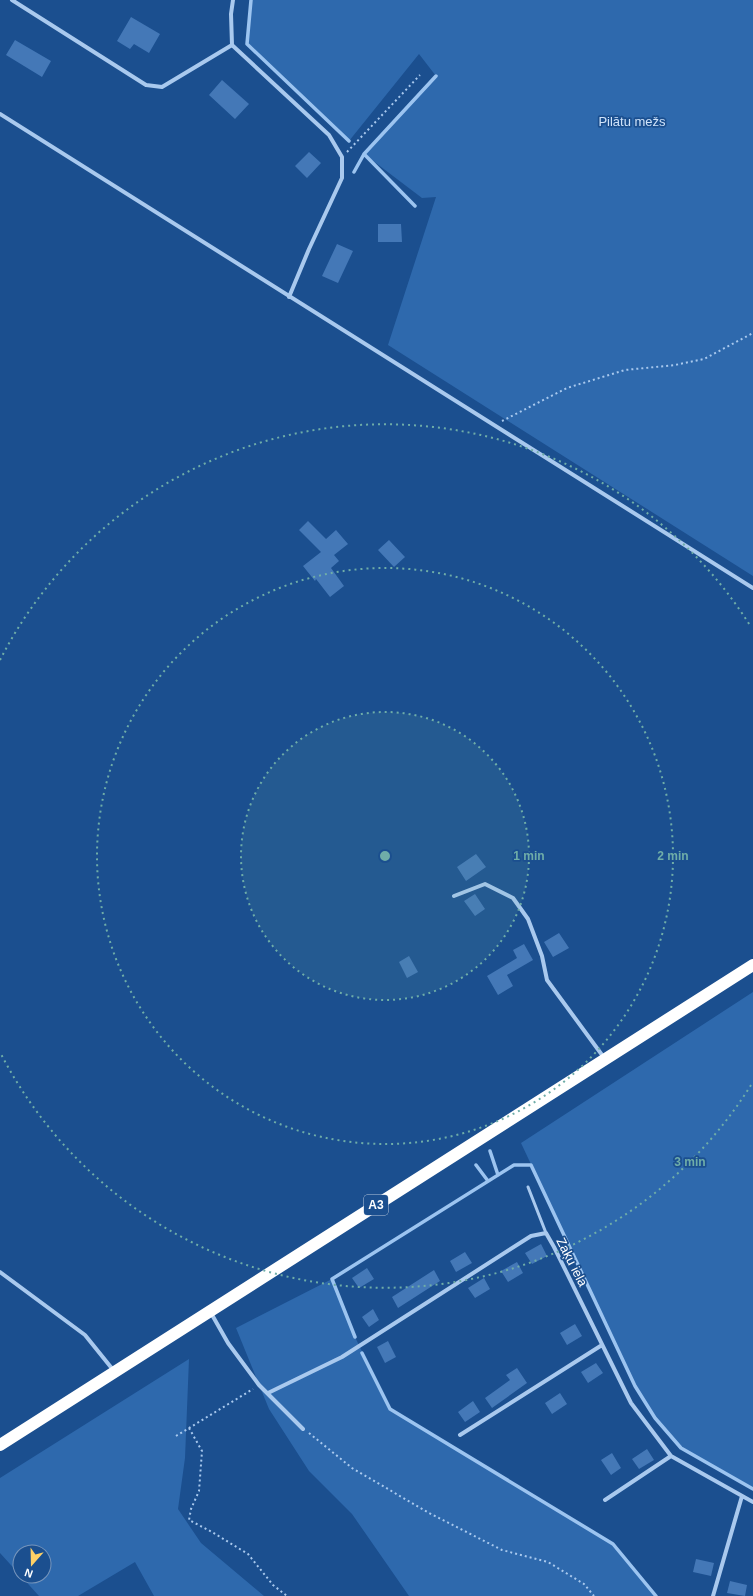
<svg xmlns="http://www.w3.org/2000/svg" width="753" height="1596" viewBox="0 0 753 1596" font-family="Helvetica,sans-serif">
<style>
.green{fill:#2e69ad}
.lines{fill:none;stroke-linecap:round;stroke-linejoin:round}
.stream{stroke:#9cc4f0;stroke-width:3.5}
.building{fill:#4478b7}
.path{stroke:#a9c9ee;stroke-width:2;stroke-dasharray:2 3;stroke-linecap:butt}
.lane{stroke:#a9c9ee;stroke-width:3}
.street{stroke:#a9c9ee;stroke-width:4}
.highway{stroke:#fff;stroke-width:12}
.ring{fill:none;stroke:#6fada8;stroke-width:2;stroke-dasharray:2 4}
.labels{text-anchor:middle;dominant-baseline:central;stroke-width:3.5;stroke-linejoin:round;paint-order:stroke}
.shield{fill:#1b4f8f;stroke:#bbcadd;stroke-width:1}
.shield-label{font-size:12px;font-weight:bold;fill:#fff}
.park-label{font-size:13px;fill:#cfe3fa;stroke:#1b4f8f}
.street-label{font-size:13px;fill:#fff;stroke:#1b4f8f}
.centre{fill:#6fada8;stroke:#1b4f8f;stroke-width:2}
.ring-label{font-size:12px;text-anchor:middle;font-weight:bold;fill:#6fada8;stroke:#1b4f8f;stroke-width:3.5;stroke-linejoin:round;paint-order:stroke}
</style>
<rect width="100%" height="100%" fill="#1b4f8f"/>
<path class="green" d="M251,0H753V576L388,345L436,197L422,198L364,154L436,76L419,54L349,141L247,44Z
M753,992V1489L681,1448L655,1418L635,1386L521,1143Z
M332,1279L355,1337L390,1409L613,1544L656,1596H409L352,1514L309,1471L269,1409L236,1328Z
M189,1359L185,1458L178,1509L201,1543L264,1596H154L135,1562L78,1596H39L21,1576H44V1552H20V1575L0,1553V1478Z"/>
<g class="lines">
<path class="stream" d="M251,0L247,44L349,141
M364,154L415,206
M354,172L364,154L436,76
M490,1151L498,1175
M476,1165L488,1181
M355,1337L332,1279L514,1165H531L635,1386L655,1418L681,1448L753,1489
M362,1353L390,1409L613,1544L656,1596"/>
</g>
<path class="building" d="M131,17L160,34L149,53L134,44L130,49L117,41Z
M15,40L51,61L42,77L6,55Z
M222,80L249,104L235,119L209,95Z
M309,152L321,163L307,178L295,166Z
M378,224H401L402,242H378Z
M337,244L353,251L338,283L322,276Z
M308,521L326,539L336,530L348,544L334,555L339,561L331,568L344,586L330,597L316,579L315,581L303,566L321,552L299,530Z
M389,540L405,557L394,567L378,550Z
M476,854L486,867L466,881L457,867Z
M475,894L485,909L475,916L464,901Z
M559,933L569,948L553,957L544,942Z
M524,944L533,960L507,975L513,986L498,995L487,976L517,958L513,950Z
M409,956L418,972L407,978L399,962Z
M541,1244L547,1256L532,1264L525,1253Z
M465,1252L472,1263L456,1272L450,1261Z
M517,1262L523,1273L508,1282L501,1271Z
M367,1268L374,1279L359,1288L352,1278Z
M434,1270L440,1281L398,1308L392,1297Z
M484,1278L490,1289L475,1298L468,1288Z
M373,1309L379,1320L369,1327L362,1317Z
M575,1324L582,1336L567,1345L560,1333Z
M388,1341L396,1357L385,1363L377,1347Z
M596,1363L603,1373L588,1383L581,1372Z
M517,1368L527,1383L492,1408L485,1398L510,1380L506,1375Z
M560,1393L567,1404L552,1414L545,1403Z
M473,1401L480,1412L465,1422L458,1412Z
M647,1449L654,1460L639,1469L632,1459Z
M612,1453L621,1468L611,1475L601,1460Z
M696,1559L714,1563L711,1576L693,1572Z
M730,1581L747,1585L745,1596L727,1593Z"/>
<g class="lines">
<path class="path" d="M347,152L420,75
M502,421L567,388L625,370L675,365L704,359L753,333
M189,1428L202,1451L199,1491L191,1509L189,1520L212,1532L248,1554L273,1585L287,1596
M309,1433L352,1468L429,1513L502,1550L548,1562L584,1584L594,1596
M176,1436L253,1389"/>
<path class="lane" d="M528,1187L546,1233"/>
<path class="street" d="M12,0L146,85L162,87L232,45
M233,0L231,14L232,45L329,135L342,157V178L309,249L289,297
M0,114L753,588
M454,896L485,884L513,898L528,919L542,956L547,980L605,1059
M0,1272L85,1335L114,1371
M211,1313L228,1343L259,1385L303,1429
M268,1393L342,1357L531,1236L546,1233L554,1247L631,1403L671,1456L753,1502
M460,1435L602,1345
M605,1500L671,1456
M713,1596L742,1496"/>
<path class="highway" d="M0,1445L753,965"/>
</g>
<circle cx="385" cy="856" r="144" fill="#6fada8" fill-opacity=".12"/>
<g class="ring">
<circle cx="385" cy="856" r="144"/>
<circle cx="385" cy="856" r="288"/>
<path d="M751 1085A432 432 0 0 1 0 1052M0 660A432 432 0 0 1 751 627"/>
</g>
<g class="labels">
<rect class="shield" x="364" y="1195" width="24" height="20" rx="3"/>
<g class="shield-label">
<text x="376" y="1205">A3</text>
</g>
<g class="park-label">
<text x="632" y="121">Pilātu mežs</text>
</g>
<g class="street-label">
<text transform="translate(572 1262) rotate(63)">Zaķu iela</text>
</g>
</g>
<circle cx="385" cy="856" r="6" class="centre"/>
<g class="ring-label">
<text x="529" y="860">1 min</text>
<text x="673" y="860">2 min</text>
<text x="690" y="1166">3 min</text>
</g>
<g transform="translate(32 1564) rotate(200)"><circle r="19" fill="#1b4f8f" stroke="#7695bc"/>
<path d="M0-3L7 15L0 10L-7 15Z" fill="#ffd166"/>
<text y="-6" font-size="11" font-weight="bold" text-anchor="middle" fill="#ffffff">N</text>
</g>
</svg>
